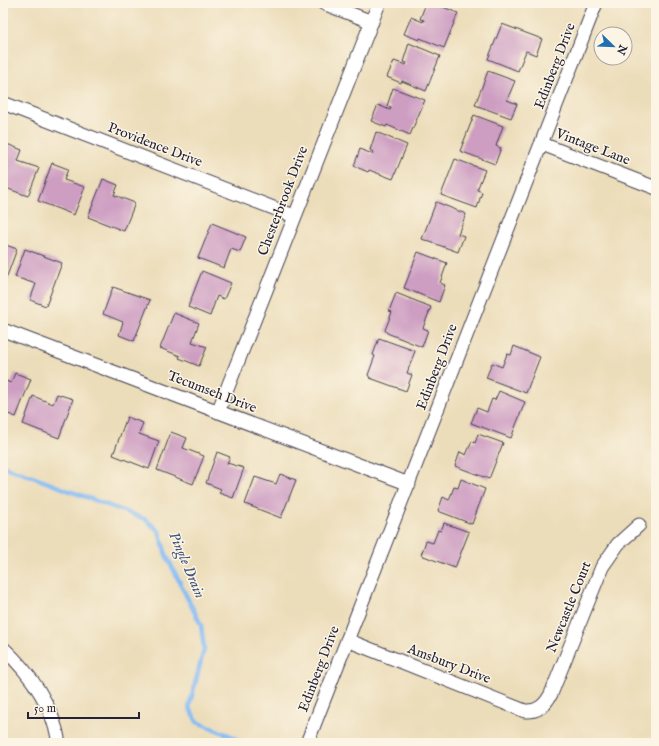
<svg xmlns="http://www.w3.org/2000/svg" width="659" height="746" viewBox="0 0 659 746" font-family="'IM FELL English',serif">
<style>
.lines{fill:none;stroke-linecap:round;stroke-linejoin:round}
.stream{stroke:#84bbf4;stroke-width:4.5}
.building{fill:#cd9dc2}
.minor-casing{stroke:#403e4e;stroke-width:15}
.minor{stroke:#fff;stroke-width:13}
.labels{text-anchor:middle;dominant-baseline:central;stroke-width:3;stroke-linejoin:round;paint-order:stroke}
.street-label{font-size:14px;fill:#22223b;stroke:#fcf5e5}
.water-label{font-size:15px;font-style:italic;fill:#44587c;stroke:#fcf5e5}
</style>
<rect width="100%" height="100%" fill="#fcf5e5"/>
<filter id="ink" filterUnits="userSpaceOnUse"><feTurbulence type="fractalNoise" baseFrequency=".025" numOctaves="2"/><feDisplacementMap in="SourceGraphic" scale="8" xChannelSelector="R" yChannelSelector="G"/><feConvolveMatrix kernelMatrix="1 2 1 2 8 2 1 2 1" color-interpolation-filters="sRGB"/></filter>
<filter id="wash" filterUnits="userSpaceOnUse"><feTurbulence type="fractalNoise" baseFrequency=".012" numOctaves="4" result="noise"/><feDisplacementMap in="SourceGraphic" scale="16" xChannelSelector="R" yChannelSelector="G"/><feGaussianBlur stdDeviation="0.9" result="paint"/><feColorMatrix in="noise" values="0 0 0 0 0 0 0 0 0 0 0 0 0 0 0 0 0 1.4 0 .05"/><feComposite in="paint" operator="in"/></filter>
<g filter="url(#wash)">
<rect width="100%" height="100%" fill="#ecddba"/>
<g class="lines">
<path class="stream" d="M3,466L145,519L159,531L166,555L201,625L204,649L189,707L197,722L229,735L243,743"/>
</g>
<g id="blocks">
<path class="building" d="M426,3H433L458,13L444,48L420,38L419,40L404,34L411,17L423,22L424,20L420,19Z
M502,24L542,39L536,55L526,51L518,71L488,59Z
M409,43L440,56L426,91L402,81L401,83L387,77L394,61L406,65L407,63L403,62Z
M488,71L515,81L507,100L517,104L511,118L475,105Z
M393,88L425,100L410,135L387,125L386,127L371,121L378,105L390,110L391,107L387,106Z
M474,115L503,126L496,146L501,148L495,164L460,151Z
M376,132L407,145L393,179L369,170L368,172L354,166L360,149L372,154L373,152L370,150Z
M7,144L22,150L18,161L39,168L28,196L3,187V154Z
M455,159L485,170L477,190L482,192L477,208L441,195Z
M52,163L68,169L64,180L85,187L74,215L38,201Z
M103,179L118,185L114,195L135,203L124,231L88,217Z
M436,202L466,214L458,234L464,236L458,252L422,239Z
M212,223L246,237L240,252L231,249L224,268L198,258Z
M3,244L17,249L3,287Z
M25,249L62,263L46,306L30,300L36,284L15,277Z
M418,252L447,263L440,283L445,285L439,302L404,288Z
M202,271L231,283L224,299L217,296L210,316L188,307Z
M113,287L150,300L134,341L119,335L123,322L103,314Z
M396,293L431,307L423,328L428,330L422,347L387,333L385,330L392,312L389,311Z
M174,313L199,323L192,342L207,347L199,366L179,358L180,356L160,348Z
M379,338L415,351L407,373L412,375L406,391L370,378L368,375L375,356L373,355Z
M514,346L540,357L526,393L486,378L492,363L502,367L507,354L511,355Z
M15,373L31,379L16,417L3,412V380L11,383Z
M499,391L525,402L511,438L471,423L477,408L487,412L492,399L495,400Z
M57,394L73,399L59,438L23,424L33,396L53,404Z
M127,417L143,423L139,434L159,441L149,469L113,455Z
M171,432L187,438L183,448L204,456L193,484L157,470Z
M478,434L503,443L489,479L455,466L460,452L466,455L472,441L475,443Z
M217,452L230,457L227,463L244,468L233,498L219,493L221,489L206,483Z
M280,474L296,480L281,518L245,504L255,477L276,484Z
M461,479L485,489L472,524L438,511L443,497L449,500L454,487L458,488Z
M444,523L469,532L455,568L421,555L426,541L433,543L438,530L441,531Z"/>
</g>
</g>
<g filter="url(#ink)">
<use href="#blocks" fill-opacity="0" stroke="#403e4e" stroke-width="1"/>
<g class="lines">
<defs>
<path id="minor" d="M323,3L372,22
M3,103L294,216
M542,144L656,188
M3,330L409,484
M218,412L379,3
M347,640L525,711C538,712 545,705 551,694L602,567L618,544L639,525
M3,648C30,673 53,706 59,743
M307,743L596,3"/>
</defs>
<use href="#minor" class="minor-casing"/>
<use href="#minor" class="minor"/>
</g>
</g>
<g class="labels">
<g class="street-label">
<text transform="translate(555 66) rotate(-69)">Edinberg Drive</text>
<text transform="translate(155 145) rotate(21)">Providence Drive</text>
<text transform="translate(593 147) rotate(21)">Vintage Lane</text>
<text transform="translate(283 201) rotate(-69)">Chesterbrook Drive</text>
<text transform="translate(437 367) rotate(-69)">Edinberg Drive</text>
<text transform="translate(212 392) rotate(21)">Tecumseh Drive</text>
<text transform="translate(569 607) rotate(-68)">Newcastle Court</text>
<text transform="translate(449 664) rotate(21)">Amsbury Drive</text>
<text transform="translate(319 669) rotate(-69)">Edinberg Drive</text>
</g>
<g class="water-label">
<text transform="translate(187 565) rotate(67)">Pingle Drain</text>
</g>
</g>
<rect width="659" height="746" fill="none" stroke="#fcf5e5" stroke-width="16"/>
<g transform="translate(613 46) rotate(113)"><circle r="19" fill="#fcf5e5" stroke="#a5a1a1"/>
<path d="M0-3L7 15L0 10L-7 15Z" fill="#1f6fb2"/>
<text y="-6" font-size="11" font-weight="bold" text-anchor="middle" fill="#22223b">N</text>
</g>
<path d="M28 712v6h111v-6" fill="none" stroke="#22223b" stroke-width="2"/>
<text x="34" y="712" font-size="12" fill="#22223b" stroke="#fcf5e5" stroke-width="3" paint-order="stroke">50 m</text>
</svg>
